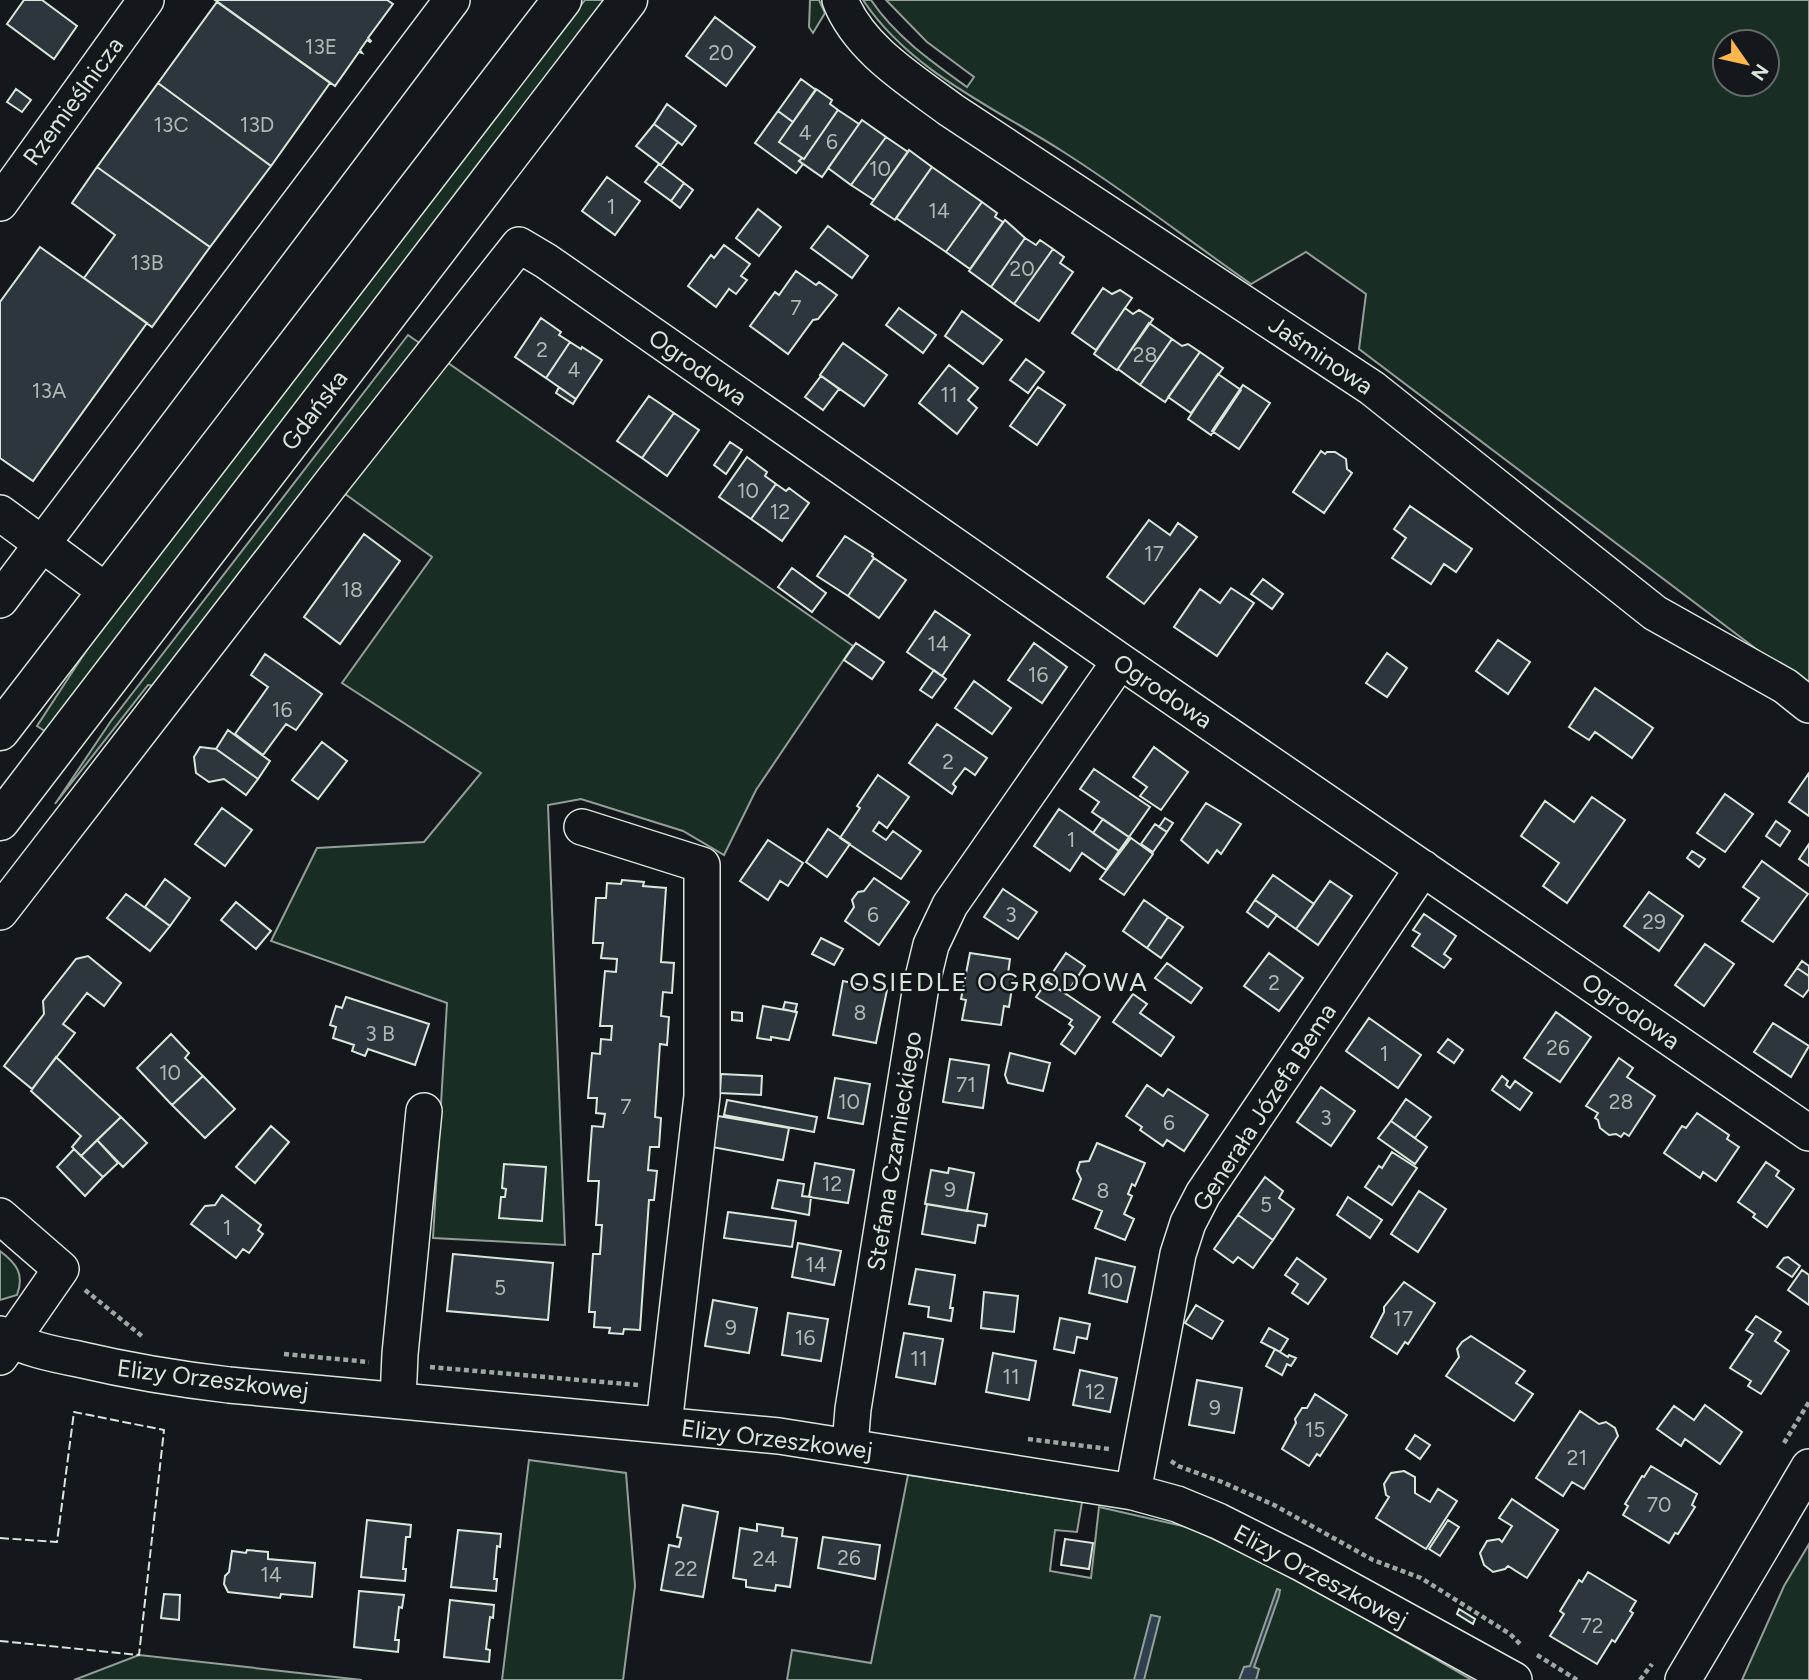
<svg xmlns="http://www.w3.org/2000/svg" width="1809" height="1680" viewBox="0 0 1809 1680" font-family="Figtree,sans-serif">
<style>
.green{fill:#1a2d24;stroke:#939e99;stroke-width:2;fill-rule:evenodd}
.water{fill:#2f3f4d;stroke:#939e99;stroke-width:2}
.building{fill:#2c363c;stroke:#d8e6dc;stroke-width:2}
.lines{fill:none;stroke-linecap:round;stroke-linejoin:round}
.minor-casing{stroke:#d8e6dc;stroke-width:38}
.major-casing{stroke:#d8e6dc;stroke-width:41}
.path{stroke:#9da8a2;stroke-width:4.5;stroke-dasharray:5 3.5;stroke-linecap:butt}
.minor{stroke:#14181c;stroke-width:35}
.major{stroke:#14181c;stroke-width:38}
.fence{stroke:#d8e6dc;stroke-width:2;stroke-dasharray:9 3.5;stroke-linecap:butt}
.labels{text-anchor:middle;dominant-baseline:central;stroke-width:5;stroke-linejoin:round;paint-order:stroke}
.number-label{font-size:21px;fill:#adbab4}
.street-label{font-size:24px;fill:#d8e6dc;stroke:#14181c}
.neighbourhood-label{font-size:26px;letter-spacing:2px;fill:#d8e6dc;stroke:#14181c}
</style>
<rect width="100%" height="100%" fill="#14181c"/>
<path class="green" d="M585,0H610L49,734L37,726L90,645Z
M810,0H819L825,13L813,33L809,27Z
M863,0H871C895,36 932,62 967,87L974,77L927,42L886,0H1809V689L1359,349L1366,294L1306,252L1251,284C1188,240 1127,192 1062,151C993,107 910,71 863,0ZM1725,42H1767V84H1725Z
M408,335L853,646L756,790L724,855L683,831L581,799L548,805L565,1245L433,1238L447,1003L271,941L317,848L424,842L481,773L342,683L432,557L341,491L156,686L148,685L55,804L111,721Z
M0,1251C16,1263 25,1274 17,1295L0,1300Z
M529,1460L626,1473L635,1586L623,1680H502Z
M908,1475L1082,1502L1077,1532L1055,1530L1050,1571L1091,1578L1099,1507L1187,1527L1243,1552L1323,1594L1472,1680H787L792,1650L871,1663Z
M1809,1544V1680H1742L1784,1586Z
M139,1655L362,1680H74Z"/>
<path class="water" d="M1277,1589L1280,1590L1279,1596L1254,1667L1259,1669L1256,1680H1239L1244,1667L1250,1666Z
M1151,1615L1160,1617L1144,1680H1134Z"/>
<path class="building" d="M24,0H42L77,26L54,59L7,24Z
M215,0H387L393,4L368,38L371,41L370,42L367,40L360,50L362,53L359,52L335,86Z
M217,2L330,83L271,166L158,83Z
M715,17L755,47L726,86L686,56Z
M801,79L816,90L793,122L778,111Z
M158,83L271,166L210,247L97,167Z
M16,89L31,100L22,112L7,102Z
M816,89L832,100L830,104L838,110L804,159L779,142Z
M667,104L696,126L682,145L654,124Z
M838,110L859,124L822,177L799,161L802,158L804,159Z
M778,111L793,122L779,142L802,158L799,161L803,164L796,173L755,143Z
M862,120L886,137L851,185L828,168Z
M654,124L678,142L661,165L636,146Z
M886,137L908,152L874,200L851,185Z
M909,150L932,167L895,220L871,204Z
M659,164L684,183L671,201L645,182Z
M97,167L210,247L152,327L84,278L115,235L72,203Z
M932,167L982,202L946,252L896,218Z
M607,177L640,201L615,235L582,211Z
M684,183L693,190L680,208L671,201Z
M982,202L997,213L995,217L1003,222L970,269L946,252Z
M758,209L781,227L759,256L736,238Z
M1005,220L1025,238L991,287L969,271Z
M828,226L868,256L852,278L811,248Z
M1025,238L1036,245L1040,240L1053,249L1014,304L991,287Z
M724,245L750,264L741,276L747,280L736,294L729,289L716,307L688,286L711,255L714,258Z
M40,247L147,323L33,481L0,458V302Z
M1053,249L1064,257L1060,263L1073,272L1039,321L1014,304Z
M796,271L816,285L819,282L837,295L818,319L813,320L788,354L750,326L775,292L779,295Z
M1103,288L1112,294L1120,290L1132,298L1096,350L1072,333Z
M899,308L936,335L923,353L886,325Z
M1125,308L1133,314L1139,310L1153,319L1117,370L1094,354Z
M962,311L1002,340L983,364L945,336Z
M541,318L561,332L559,335L570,342L546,378L515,357Z
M1149,323L1172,339L1140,385L1118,369Z
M1172,339L1182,346L1188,344L1200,352L1165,402L1140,385Z
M570,342L581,349L582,347L602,360L576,399L546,378Z
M843,343L887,375L864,406L820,375Z
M1200,352L1223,368L1191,413L1168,397Z
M1026,359L1044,372L1028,393L1010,380Z
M949,365L978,388L968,400L977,408L957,434L919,403Z
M1218,374L1241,390L1211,435L1188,419Z
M821,376L839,389L823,410L805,397Z
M1243,385L1270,403L1239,449L1212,431Z
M559,387L576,399L573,404L556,393Z
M1038,387L1065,405L1037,445L1010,426Z
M649,396L674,413L642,458L617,441Z
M674,413L699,430L667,476L642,458Z
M730,442L742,450L726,474L714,465Z
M1321,451L1325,454L1327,452H1335L1346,459L1347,469L1352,473L1324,513L1293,492Z
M747,457L767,472L765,476L776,484L751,519L719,497Z
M776,484L786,491L789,488L809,503L782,541L751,519Z
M1410,506L1472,549L1456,572L1444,564L1431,584L1392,558L1406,538L1394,529Z
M1149,520L1170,535L1178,523L1197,537L1144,604L1107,577Z
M364,534L400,561L340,644L304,617Z
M845,536L873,554L872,556L874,558L848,596L817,576Z
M874,558L906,580L879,618L848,596Z
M792,568L826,593L812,612L778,587Z
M1263,579L1283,594L1272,609L1251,594Z
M1231,588L1254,603L1217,656L1174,627L1200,589L1220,603Z
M935,611L970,635L942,676L907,652Z
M1498,640L1530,662L1508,694L1476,671Z
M856,643L884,662L872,679L844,660Z
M1034,643L1067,667L1042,703L1008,680Z
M1387,653L1407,668L1387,697L1366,683Z
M265,654L322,694L296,730L286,724L263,755L235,734L268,687L251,675Z
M934,670L946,679L932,698L920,690Z
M974,681L1011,708L992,734L955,708Z
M1595,688L1653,728L1632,758L1595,732L1589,740L1569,727Z
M937,724L987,758L975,775L965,768L953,784L956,787L952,794L909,763Z
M228,730L270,761L258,779L216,749Z
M322,742L347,761L318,799L292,780Z
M200,747L216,749L258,779L246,795L224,779L209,782L196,773L194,757Z
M1154,747L1188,772L1161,810L1140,796L1147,787L1133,777Z
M1094,769L1150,807L1129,837L1092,812L1099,802L1080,789Z
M1809,773V816L1789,802Z
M878,775L909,797L887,828L879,822L873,831L886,840L893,831L921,851L901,879L840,838L860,808L857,806Z
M1725,794L1753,814L1725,852L1697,833Z
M1592,797L1625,820L1567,903L1543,886L1559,863L1521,836L1545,801L1574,822Z
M1206,803L1241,824L1221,854L1217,850L1208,863L1181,840Z
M222,808L252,830L225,866L195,844Z
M1059,809L1119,851L1106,870L1082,853L1070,871L1034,846Z
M1165,818L1173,823L1167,832L1159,827Z
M1103,819L1129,837L1119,851L1093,833Z
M1776,821L1790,831L1780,846L1766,836Z
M1155,824L1167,832L1153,852L1141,844Z
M828,829L850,844L827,877L806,862Z
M1131,838L1153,854L1124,895L1100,879Z
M768,840L803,863L788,886L780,881L768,900L740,881Z
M1809,844V866L1799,859Z
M1692,851L1705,859L1699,867L1687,858Z
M1762,861L1808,894L1773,942L1742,921L1759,898L1743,887Z
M1273,875L1314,904L1296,929L1255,900Z
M874,878L909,902L879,945L845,921L854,907L852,900L858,892L864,891Z
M165,879L190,898L170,926L145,907Z
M622,880L644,882L643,886L666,888L661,962L674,963L672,993L663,992L661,1016L669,1017L667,1045L660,1044L655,1117L661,1118L659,1147H650L648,1170L657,1171L654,1200H649L640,1330L624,1329L623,1334L609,1333L610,1328L594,1327L595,1312H589L593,1254H600L602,1225H596L599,1181H588L592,1126L603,1127L605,1114L596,1113L597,1098H588L592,1053L600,1054L601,1039L611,1040L612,1026H600L605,971L616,972L617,959L601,958L603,943H593L596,898H606L607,883L621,884Z
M1330,881L1352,896L1318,945L1296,929Z
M1003,889L1037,912L1018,939L984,917Z
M1649,892L1683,916L1659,951L1624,926Z
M126,894L170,926L150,951L107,918Z
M1144,900L1168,917L1147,948L1123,931Z
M1255,900L1277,915L1268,927L1247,912Z
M236,902L271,931L256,949L221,920Z
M1424,914L1456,936L1444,954L1451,959L1444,968L1412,946L1420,934L1413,930Z
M1168,917L1183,927L1161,958L1147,948Z
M821,938L843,949L834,965L812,954Z
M1705,944L1734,964L1704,1006L1675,985Z
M970,953L1010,959L1008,974L1014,975L1009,1007L1004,1006L1001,1025L962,1020L966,1000L961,999Z
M1066,953L1085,966L1066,994L1047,981Z
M1269,953L1303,978L1279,1011L1244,986Z
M88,956L121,983L104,1006L87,993L63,1024L75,1033L32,1089L4,1066L44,1014L43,1001L76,959Z
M1802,961L1809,966V976L1797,968Z
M1167,963L1202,988L1191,1003L1155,978Z
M1797,968L1809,976V989L1803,997L1785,985Z
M843,981L887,990L876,1043L833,1035Z
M1047,981L1100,1017L1075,1054L1061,1044L1073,1027L1069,1024L1072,1020L1036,997Z
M1133,994L1147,1004L1140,1013L1174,1037L1161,1056L1113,1022Z
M346,997L429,1024L415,1065L368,1049L365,1056L352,1051L354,1045L333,1038L336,1027L330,1025L336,1006L342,1008Z
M785,1002L797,1004L795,1012L783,1009Z
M763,1006L797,1012L789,1040L771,1037V1040L757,1038Z
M732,1012L742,1013V1021L732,1020Z
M1556,1012L1591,1037L1560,1082L1524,1058Z
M1369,1018L1421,1055L1398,1088L1346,1051Z
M1773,1023L1809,1046L1791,1077L1754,1052Z
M171,1034L189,1053L185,1058L203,1076L172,1105L137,1068Z
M1448,1039L1463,1050L1454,1063L1438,1052Z
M1010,1053L1050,1063L1043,1091L1008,1083L1005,1075Z
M56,1057L121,1117L81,1156L72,1147L81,1136L31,1091Z
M1619,1058L1633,1068L1627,1077L1655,1096L1629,1136L1624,1133L1621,1137L1616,1134L1609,1135L1600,1128L1598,1120L1595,1118L1598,1113L1586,1106Z
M950,1059L989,1065L983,1108L943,1102Z
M721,1074L762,1076L761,1095L720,1093Z
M203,1076L235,1109L205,1138L172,1105Z
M1502,1076L1508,1081L1506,1085L1510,1088L1515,1081L1532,1093L1520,1110L1492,1090Z
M835,1078L870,1084L863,1124L828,1118Z
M1147,1085L1163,1096L1168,1089L1208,1115L1184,1151L1167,1140L1163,1146L1140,1130L1142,1127L1126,1116Z
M1321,1087L1355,1111L1331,1146L1297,1122Z
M1406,1099L1431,1117L1415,1138L1391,1121Z
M727,1100L817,1117L814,1132L724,1115Z
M1697,1113L1729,1135L1727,1139L1739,1147L1716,1181L1703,1172L1700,1178L1664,1153L1682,1126L1686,1128Z
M718,1116L789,1128L783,1160L712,1147Z
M121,1117L147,1143L123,1167L97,1140Z
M1391,1121L1427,1147L1415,1164L1378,1138Z
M271,1126L289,1142L255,1183L236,1167Z
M97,1140L118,1163L103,1177L81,1156Z
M1097,1143L1145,1163L1135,1186L1132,1184L1128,1194L1132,1196L1124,1214L1134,1219L1125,1240L1095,1228L1102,1211L1073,1199L1081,1179L1077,1171L1080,1162L1089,1161Z
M74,1149L103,1177L85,1196L57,1167Z
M1392,1152L1417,1168L1392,1205L1365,1187L1379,1166L1382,1168Z
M1766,1162L1779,1171L1776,1176L1794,1189L1767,1227L1753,1217L1755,1214L1738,1202Z
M815,1163L854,1170L848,1203L809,1197Z
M504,1164L546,1167L542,1221L499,1218L501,1197H505L506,1189L502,1188Z
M949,1168L974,1173L967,1211L925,1204L931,1170L948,1173Z
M1265,1177L1283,1191L1279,1198L1294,1209L1273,1240L1238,1215Z
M778,1180L804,1184L802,1196L811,1197L809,1215L772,1208Z
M1419,1191L1446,1209L1418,1252L1391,1234Z
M222,1195L261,1225L258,1230L263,1234L249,1253L243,1249L236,1258L191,1224L205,1206L215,1205Z
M1348,1197L1382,1220L1370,1238L1337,1215Z
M927,1204L987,1214L985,1226L978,1225L975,1243L922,1234Z
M728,1212L796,1221L792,1247L724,1238Z
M1238,1215L1273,1240L1253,1268L1238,1257L1233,1263L1214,1249Z
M798,1243L841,1251L834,1285L792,1277Z
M453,1254L553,1263L548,1320L447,1311Z
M1788,1257L1800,1266L1792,1277L1777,1267L1784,1258Z
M1096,1258L1135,1267L1127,1302L1089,1293Z
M1297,1258L1326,1279L1308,1304L1292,1293L1298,1284L1285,1275Z
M916,1269L955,1275L950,1308H953L951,1321L928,1317L929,1307L909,1304Z
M1802,1270L1809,1275V1305L1788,1290Z
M1404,1282L1435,1303L1408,1344L1405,1342L1397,1354L1371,1337L1384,1312V1307Z
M984,1292L1018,1296L1014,1332L981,1328Z
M713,1300L757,1308L749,1353L705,1346Z
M1196,1305L1223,1321L1212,1339L1185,1323Z
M788,1313L828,1319L821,1361L782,1355Z
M1756,1316L1781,1332L1775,1341L1789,1351L1761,1394L1748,1386L1751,1381L1730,1368L1753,1334L1746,1330Z
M1060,1318L1090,1324L1087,1339L1077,1337L1074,1353L1054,1349Z
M1269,1328L1288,1339L1280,1352L1261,1342Z
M904,1333L943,1339L935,1384L896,1377Z
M1471,1336L1525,1371L1516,1383L1533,1394L1514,1421L1446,1376L1459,1357L1457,1349L1462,1342Z
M1275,1349L1288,1357L1289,1355L1296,1358L1291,1366L1287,1364L1282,1375L1266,1366Z
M993,1353L1036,1361L1029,1400L986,1392Z
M1080,1370L1117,1378L1110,1412L1073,1405Z
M1197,1380L1242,1388L1234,1433L1189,1425Z
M1315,1394L1347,1415L1320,1456L1317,1454L1309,1466L1282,1449L1296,1423L1295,1419L1302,1408H1307Z
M1705,1405L1742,1432L1720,1464L1685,1439L1681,1446L1657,1429L1674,1406L1694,1420Z
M1580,1411L1599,1424L1606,1422L1615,1428L1618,1436L1584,1489L1572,1482L1563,1496L1536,1478Z
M1415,1435L1430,1445L1420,1459L1406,1449Z
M1651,1466L1697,1494L1692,1505L1695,1507L1678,1534L1675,1533L1669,1543L1623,1515L1628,1506L1625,1504L1642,1476L1644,1477Z
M1404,1471L1415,1477V1493L1430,1502L1438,1489L1457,1501L1426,1549L1376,1518L1389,1497L1386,1495L1384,1484L1391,1473Z
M1512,1499L1558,1530L1527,1578L1508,1566L1505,1569L1493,1572L1484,1565L1480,1553L1487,1541L1499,1539L1502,1542L1512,1526L1499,1518Z
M683,1505L718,1512L703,1597L661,1590L669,1545L679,1547L681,1538L677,1537Z
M367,1520L411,1525L410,1537H406L403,1569H406L405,1581L361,1577Z
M1448,1520L1459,1527L1440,1556L1429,1549Z
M757,1524L783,1528L782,1536L797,1538L790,1587L776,1585L775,1591L746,1587V1580L733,1578L740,1528L757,1531Z
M458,1530L501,1534L500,1547L497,1546L494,1579H497L496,1591L451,1587Z
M823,1537L880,1545L875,1579L818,1568Z
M1065,1539L1093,1543L1089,1569L1061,1565Z
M247,1550L268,1552V1559L315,1563L312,1597L281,1594L280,1598L228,1592L224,1584L225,1576L229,1572L232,1551L246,1553Z
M1588,1572L1636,1601L1630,1611L1633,1613L1615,1642L1612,1640L1597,1664L1550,1636L1564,1614L1560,1611L1579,1580L1582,1582Z
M359,1591L404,1595L402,1608L399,1607L395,1640H399L398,1652L354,1647Z
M164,1594L180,1595L179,1620L161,1618Z
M450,1600L494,1605L493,1618L490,1617L486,1649L490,1650L489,1662L444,1657Z
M1459,1609L1475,1619L1473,1624L1457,1614Z"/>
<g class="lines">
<defs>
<path id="minor" d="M840,0C859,49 911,80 951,110L1372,388L1655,613L1785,686L1809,705
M0,203L146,0
M0,513L107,592
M0,600L452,0
M582,827L702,865V1096L664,1425
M0,912L332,482L519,245L546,261L1120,661L1809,1133
M0,1216L61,1269L0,1357
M0,1334C23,1348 52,1354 78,1359C129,1371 177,1379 229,1385L779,1436L1133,1492L1177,1504L1218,1521L1303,1564L1514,1680
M398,1400L400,1354L424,1111
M850,1446L853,1409L921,986L931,945L950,905L1120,661
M1133,1492L1178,1254L1188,1223L1203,1194L1423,868
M1683,1680L1809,1467"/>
<path id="major" d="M0,731L562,0
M0,821L628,0"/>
</defs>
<use href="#minor" class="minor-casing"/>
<use href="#major" class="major-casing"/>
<path class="path" d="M85,1290L143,1337
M284,1354L369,1362
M430,1367L638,1385
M1028,1439L1109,1449
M1784,1443L1809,1402
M1171,1461L1178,1466L1222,1482L1274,1505L1373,1560L1421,1578L1510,1634L1521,1645
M1537,1655L1577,1680
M1640,1680L1652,1664"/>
<use href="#minor" class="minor"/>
<use href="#major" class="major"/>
<path class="fence" d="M0,1538L57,1542L74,1412L164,1430L139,1655L0,1641"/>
</g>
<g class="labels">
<g class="number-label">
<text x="321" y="46">13E</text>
<text x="721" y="52">20</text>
<text x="171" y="124">13C</text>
<text x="257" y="124">13D</text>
<text x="805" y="132">4</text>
<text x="832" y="141">6</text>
<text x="880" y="168">10</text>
<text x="611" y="206">1</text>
<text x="939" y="210">14</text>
<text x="147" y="262">13B</text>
<text x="1022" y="268">20</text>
<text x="796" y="307">7</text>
<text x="542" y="349">2</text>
<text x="1145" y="354">28</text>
<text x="574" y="369">4</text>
<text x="49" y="390">13A</text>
<text x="949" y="394">11</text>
<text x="748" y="490">10</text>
<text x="780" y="511">12</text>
<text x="1154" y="553">17</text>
<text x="352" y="589">18</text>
<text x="938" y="643">14</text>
<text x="1038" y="674">16</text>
<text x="282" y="709">16</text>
<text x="948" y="761">2</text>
<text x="1071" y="839">1</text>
<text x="873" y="914">6</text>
<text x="1011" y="914">3</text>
<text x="1654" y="921">29</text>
<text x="1274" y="982">2</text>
<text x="860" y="1012">8</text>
<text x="380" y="1033">3 B</text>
<text x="1558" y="1047">26</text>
<text x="1384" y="1053">1</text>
<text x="170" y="1072">10</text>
<text x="966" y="1084">71</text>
<text x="849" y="1101">10</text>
<text x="1621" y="1101">28</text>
<text x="626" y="1106">7</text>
<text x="1326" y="1117">3</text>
<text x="1169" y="1122">6</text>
<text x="832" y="1183">12</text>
<text x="950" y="1189">9</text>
<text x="1103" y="1190">8</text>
<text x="1266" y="1204">5</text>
<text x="227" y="1227">1</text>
<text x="816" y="1264">14</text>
<text x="1112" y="1280">10</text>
<text x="500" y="1287">5</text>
<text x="1403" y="1318">17</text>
<text x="731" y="1327">9</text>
<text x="805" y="1337">16</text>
<text x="919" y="1358">11</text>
<text x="1011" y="1376">11</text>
<text x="1095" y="1391">12</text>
<text x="1215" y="1407">9</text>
<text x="1315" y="1429">15</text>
<text x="1577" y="1457">21</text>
<text x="1659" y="1504">70</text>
<text x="849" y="1557">26</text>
<text x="765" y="1558">24</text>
<text x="686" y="1568">22</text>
<text x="271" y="1574">14</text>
<text x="1592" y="1625">72</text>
</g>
<g class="street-label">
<text transform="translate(73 101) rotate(-54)">Rzemieślnicza</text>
<text transform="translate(1321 355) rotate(34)">Jaśminowa</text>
<text transform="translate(698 367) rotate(35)">Ogrodowa</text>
<text transform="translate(314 410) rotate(-53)">Gdańska</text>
<text transform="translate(1163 691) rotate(34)">Ogrodowa</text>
<text transform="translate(1631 1011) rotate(35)">Ogrodowa</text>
<text transform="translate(1264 1107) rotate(-57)">Generała Józefa Bema</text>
<text transform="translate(894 1151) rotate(-81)">Stefana Czarnieckiego</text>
<text transform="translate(213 1379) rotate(7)">Elizy Orzeszkowej</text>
<text transform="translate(777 1439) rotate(7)">Elizy Orzeszkowej</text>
<text transform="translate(1321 1576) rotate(28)">Elizy Orzeszkowej</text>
</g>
<g class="neighbourhood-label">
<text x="999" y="982">OSIEDLE OGRODOWA</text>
</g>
</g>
<g transform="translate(1746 63) rotate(124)"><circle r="33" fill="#14181c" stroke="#626a69" stroke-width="2"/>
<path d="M0-5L12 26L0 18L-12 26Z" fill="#ffb74d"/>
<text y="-10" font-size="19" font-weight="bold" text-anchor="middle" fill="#d8e6dc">N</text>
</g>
</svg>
